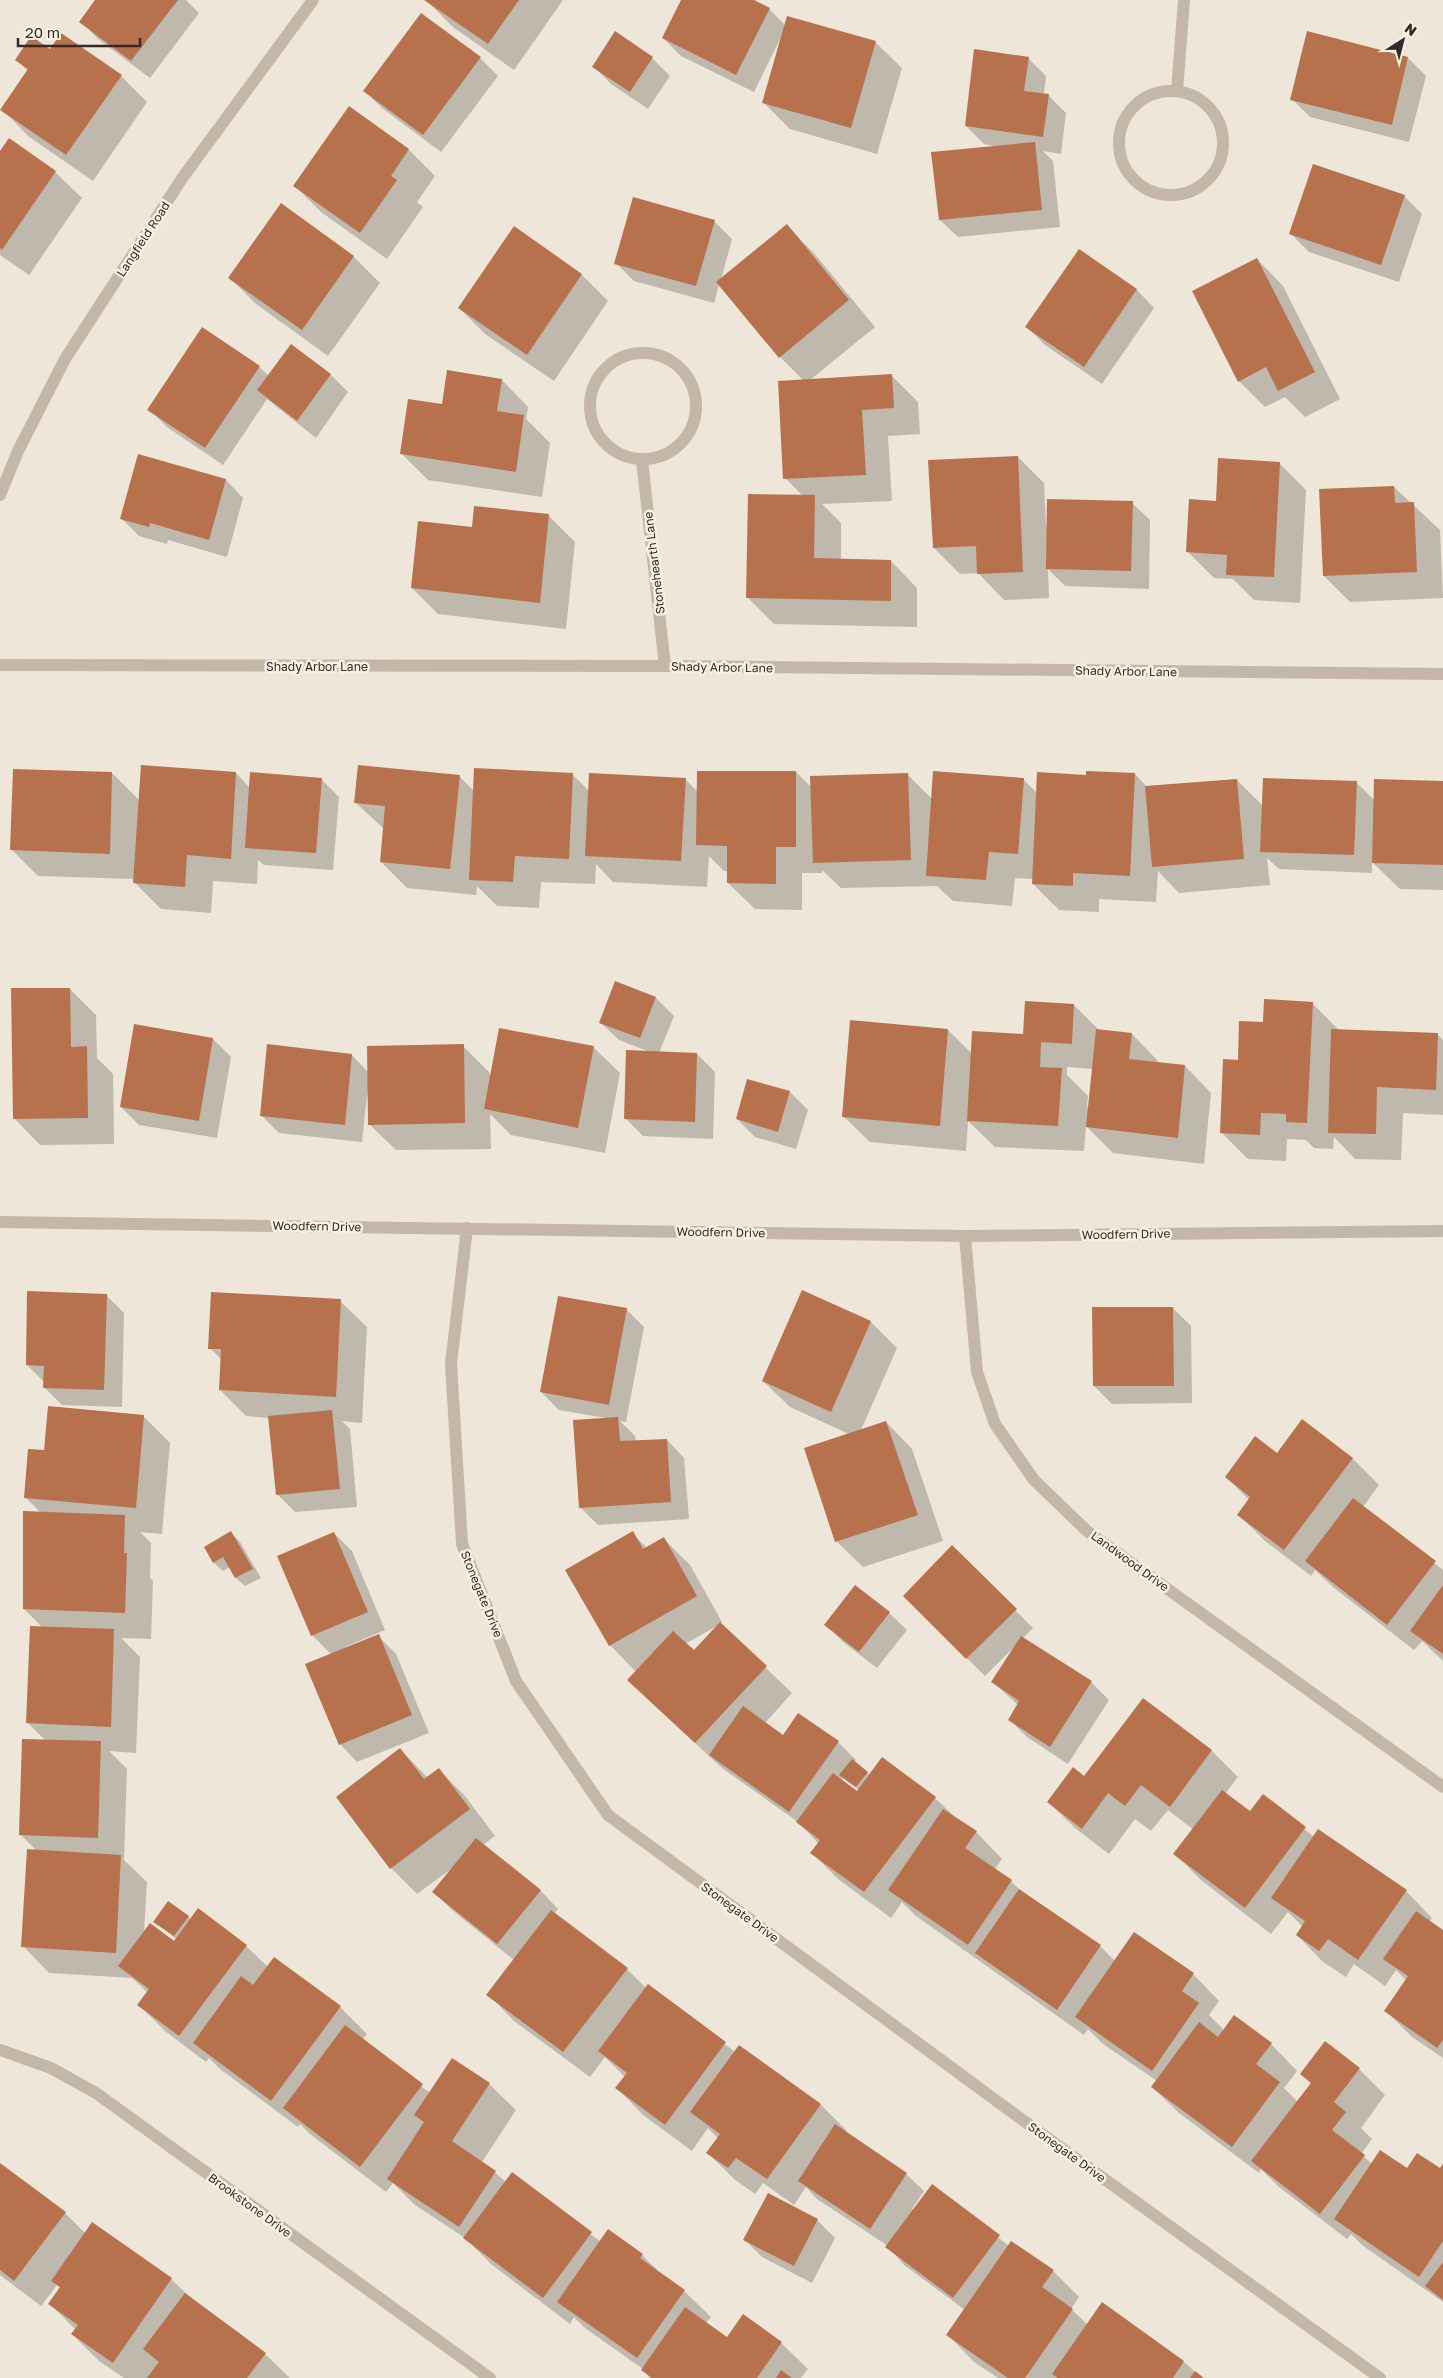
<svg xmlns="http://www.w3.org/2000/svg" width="1443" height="2378" viewBox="0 0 1443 2378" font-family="'Golos Text',sans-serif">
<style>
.shadow{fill:#0003;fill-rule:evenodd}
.building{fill:#b8714d}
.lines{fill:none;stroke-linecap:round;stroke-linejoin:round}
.minor{stroke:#c4b7a7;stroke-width:12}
.labels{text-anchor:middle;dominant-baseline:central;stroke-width:5;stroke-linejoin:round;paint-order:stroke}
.street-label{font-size:12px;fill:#322b27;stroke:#f6f0e5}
</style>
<rect width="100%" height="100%" fill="#eee6d9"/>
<path class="shadow" d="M97,0H186L199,13L150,78L98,39L81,21Z
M426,0H563L514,70L453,27Z
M682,0H751L769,9L786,26L875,42L902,68L877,154L790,129L764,103L780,39L754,92L681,56L663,38Z
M616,33L652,58L670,76L648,109L611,84L593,66Z
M480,58L498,76L441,152L382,108L365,91Z
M1028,58L1046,76L1044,94L1048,95L1066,113L1061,154L1043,151L1053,161L1060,227L958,237L940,220L998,147L984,144L966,126Z
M1408,58L1426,76L1409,142L1310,117L1292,99Z
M16,60L121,76L147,102L93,181L28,136L2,109L28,71Z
M349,108L409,150L435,176L417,202L423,207L387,259L321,212L295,186Z
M9,140L55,172L82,198L29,275L0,255V153Z
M1404,196L1422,214L1399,282L1309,252L1291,234Z
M281,205L354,257L380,283L328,356L256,304L230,278Z
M714,221L732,239L721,280L787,226L813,252L875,327L810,380L892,376L918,402L920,434L888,436L892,501L822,504L841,523V560L891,561L917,588V627L774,624L748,598L803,496L785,478L803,380L780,357L719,284L714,303L634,281L616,263Z
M514,228L582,275L608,301L554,381L485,334L459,308Z
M1079,251L1137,290L1154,308L1102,384L1045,345L1027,327Z
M1257,259L1283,286L1340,399L1305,417L1285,397L1265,407L1239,381Z
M259,367L269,376L331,375L348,392L316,438L267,399L223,465L167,427L149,409Z
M502,380L528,407L526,419L550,443L542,497L428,480L401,453Z
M1018,457L1044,483L1046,525L1132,503L1150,520L1149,589L1065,586L1048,569L1049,598L1004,600L978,573L960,574L934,548Z
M1280,464L1306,490L1300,603L1254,600L1233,579L1214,578L1187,551L1217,502Z
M226,480L243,498L227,557L168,540L167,544L139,536L121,518Z
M1394,487L1440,530L1443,598L1350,602L1324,576Z
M548,515L575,542L566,629L438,614L412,588L473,528Z
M796,772L812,788L907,774L932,799L1023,779L1037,793L1087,776L1135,774L1147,787L1237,780L1263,806L1357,783L1375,801L1443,782V890L1400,889L1372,862V873L1279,869L1267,858L1270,885L1179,893L1158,871L1156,902L1099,899V912L1059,910L1033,884V879L1015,878L1012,906L953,901L937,886L841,888L822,870V873H802V910L755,909L728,883V871H724L709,856L707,887L613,882L596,864L595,884L541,882L539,908L497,906L477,886L476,895L407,888L381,862L384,829L355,802L459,776L474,791L572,774L589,791L685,779L698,792Z
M112,773L140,801L236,773L250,788L321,779L339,797L333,870L264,865L258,860L257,884L213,881L211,913L161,909L134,882L135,879L38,876L12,850Z
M616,983L656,998L674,1016L659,1053L697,1054L715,1072L713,1139L643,1136L625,1118L650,1052L619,1040L601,1023Z
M70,989L96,1015L97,1058L113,1074L114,1144L40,1145L14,1118Z
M1312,1003L1339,1030L1437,1034L1443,1040V1115L1403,1113L1401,1160L1355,1159L1334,1137L1333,1149L1314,1148L1306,1140L1287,1139L1286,1161L1248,1159L1221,1132L1239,1062L1264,1023Z
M1074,1005L1099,1030L1132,1034L1158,1061V1063L1185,1066L1211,1093L1204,1164L1113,1153L1086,1126L1084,1151L995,1147L968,1121L966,1151L870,1142L843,1116L948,1030L972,1054L1024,1035ZM1067,1067L1093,1069L1089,1107H1087L1088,1096L1067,1075Z
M135,1025L213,1039L231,1057L217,1138L139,1125L121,1107Z
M463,1046L489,1072L491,1078L593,1047L620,1073L605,1153L511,1135L490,1114L491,1149L396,1150L369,1124V1095H367L362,1142L279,1133L261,1115L352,1055L368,1072Z
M790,1092L808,1110L796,1149L755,1137L737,1119Z
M803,1292L871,1322L897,1348L861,1430L886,1422L912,1449L943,1541L863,1567L836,1541L849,1434L790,1407L763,1381Z
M106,1295L124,1313L122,1407L62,1405L44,1387V1382L27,1365Z
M340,1301L367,1327L362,1423L342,1421L350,1429L357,1507L295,1512L277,1494L270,1418L246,1416L220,1390L222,1360L210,1348Z
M1173,1308L1191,1326L1192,1403L1112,1404L1094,1386Z
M626,1309L644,1327L626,1422L620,1421L635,1436L636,1442L667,1440L684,1458L689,1519L598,1525L580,1507L606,1418L559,1410L541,1392Z
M143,1416L170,1443L162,1534L140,1532L151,1543L150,1578L153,1581L151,1639L121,1638L140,1657L136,1753L109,1751L127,1769L124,1860L147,1882L144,1933L174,1942L176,1939L155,1921L188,1917L246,1946L268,1967L274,1958L340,2007L367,2034L362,2040L430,2093L453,2060L489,2084L516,2110L482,2162L506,2182L512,2174L601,2242L608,2231L642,2255L662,2275L684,2291L711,2317L706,2323L727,2338L781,2343L808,2369L801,2378H650L643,2369L585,2328L574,2317L570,2324L491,2264L465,2238L415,2205L393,2183L386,2192L310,2134L300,2124L298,2127L220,2069L209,2058L206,2062L165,2031L139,2005L148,1993L132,1978L49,1973L23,1946L37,1851L21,1835L46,1741L28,1723L43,1628L24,1609L41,1513L25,1497L45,1452Z
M1303,1421L1353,1459L1379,1485L1363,1507L1443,1570V1661L1422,1641L1414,1650L1333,1587L1315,1570L1311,1576L1265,1541L1239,1515L1249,1500L1226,1477L1277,1454Z
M231,1533L240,1542L261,1578L245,1586L236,1578L230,1567L223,1571L214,1563L206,1547Z
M334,1533L352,1551L385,1630L345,1647L346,1649L378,1636L396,1654L429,1733L357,1762L340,1744L332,1655L312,1635Z
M632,1533L647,1548L664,1539L690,1565L722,1622L720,1624L792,1693L765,1723L784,1736L838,1742L856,1760L854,1763L870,1775L935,1798L957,1819L976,1832L1002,1859L995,1869L1011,1881L1025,1895L1100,1946L1115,1961L1193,1974L1219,2001L1209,2015L1224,2030L1271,2044L1297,2071L1284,2088L1298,2102L1312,2084L1302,2074L1325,2043L1359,2069L1385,2095L1361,2128L1372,2139L1361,2154L1372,2164L1407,2169L1441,2170L1443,2166V2302L1362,2245L1351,2234L1347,2239L1279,2187L1261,2169L1259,2173L1179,2113L1152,2087L1157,2081L1103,2044L1088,2029L1084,2035L916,1916L902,1902L891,1918L838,1879L812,1853L819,1844L798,1822L722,1768L655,1706L629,1680L636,1672L610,1645ZM719,1625L694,1652L685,1644ZM843,1778L859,1790L857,1793L841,1781Z
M952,1547L1033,1628L1023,1638L1091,1682L1109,1700L1068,1764L1027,1737L1009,1719L1018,1705L993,1682L1014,1647L985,1676L904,1596Z
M889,1613L907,1630L877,1668L843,1642L826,1624Z
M400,1749L428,1778L439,1770L465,1796L495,1836L483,1845L541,1891L558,1909L554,1914L627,1969L646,1988L648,1986L735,2052L820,2104L847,2131L845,2133L906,2174L924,2191L912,2209L914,2210L933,2185L1009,2246L1053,2271L1079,2297L1071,2309L1088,2325L1102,2304L1184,2362L1202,2378H998L974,2362L948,2335L965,2310L904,2265L888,2246L817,2199L806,2187L794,2205L763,2183L755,2194L734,2179L708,2153L719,2139L708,2128L692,2151L643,2115L617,2088L625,2077L605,2057L590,2077L514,2021L488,1994L514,1960L452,1910L434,1892L451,1869L417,1894L391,1868Z
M1211,1750L1238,1777L1225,1794L1250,1813L1264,1796L1314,1837L1319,1831L1406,1891L1432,1918L1429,1922L1443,1931V2058L1412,2037L1386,2011L1407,1981L1396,1970L1385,1986L1354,1964L1346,1977L1323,1962L1297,1935L1303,1927L1288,1912L1271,1934L1201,1880L1175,1854L1194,1830L1168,1810L1151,1831L1135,1819L1109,1854L1075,1828L1048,1802L1085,1778Z
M0,2165L65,2213L85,2233L171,2279L193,2300L265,2354L290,2378H124L99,2361L72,2334L76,2330L50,2304L60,2288L57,2285L41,2306L0,2275Z
M817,2220L835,2238L812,2283L762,2257L745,2240Z"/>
<path class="building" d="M95,0H178L131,61L79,22Z
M424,0H519L488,44Z
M681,0H754L770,8L736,75L662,38Z
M421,13L481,57L423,135L363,91Z
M787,16L876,41L851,128L762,103Z
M615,31L653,57L630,92L592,67Z
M1307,31L1408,57L1392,125L1290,100Z
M61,33L122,75L66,155L0,110L28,69L15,60L31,36L50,49Z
M974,49L1029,57L1024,91L1049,94L1043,137L965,126Z
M349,106L409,149L391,176L397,180L360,233L293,186Z
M9,138L56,171L2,250L0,248V151Z
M1035,142L1042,210L939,220L931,152Z
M1313,164L1405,195L1381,265L1289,234Z
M633,197L715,220L696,286L614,264Z
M281,203L354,256L302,330L228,278Z
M787,224L849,300L779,358L716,282Z
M514,226L582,274L527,355L458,308Z
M1079,249L1137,289L1084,367L1025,327Z
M1257,258L1315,372L1278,391L1266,367L1238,382L1192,291Z
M202,327L260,366L205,448L147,410Z
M291,344L331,374L297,421L257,390Z
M447,370L502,379L497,411L524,415L516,472L400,454L408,399L442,404Z
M892,374L894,408L862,410L866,475L783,479L778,381Z
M138,454L226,479L209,540L150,523L149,527L120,519Z
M1018,456L1023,572L977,574L976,546L933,548L928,460Z
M1218,458L1280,462L1274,577L1226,575L1227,555L1186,552L1189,499L1216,501Z
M1394,486L1395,503L1414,502L1417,572L1323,576L1319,489Z
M748,494L815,495L814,558L891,560V601L746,598Z
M1047,499L1133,501L1131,571L1046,569Z
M474,506L549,514L540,603L411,588L418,521L472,527Z
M141,765L236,772L231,859L187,855L185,887L133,883Z
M358,765L460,775L450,869L380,862L385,806L354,803Z
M474,768L573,773L569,859L515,856L513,882L469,880Z
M13,769L112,772L110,854L10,850Z
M697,771H796V847H776V884L727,883V846L696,845Z
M933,771L1024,778L1018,854L989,852L986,880L926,876Z
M1086,771L1135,773L1130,876L1073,873V886L1032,884L1037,772L1086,775Z
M250,772L322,778L316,853L245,848Z
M589,773L686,778L681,861L585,856Z
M908,773L911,860L813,863L810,776Z
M1263,778L1357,781L1354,855L1260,852Z
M1237,779L1244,859L1152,867L1145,786Z
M1374,779L1443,781V865L1372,863Z
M615,981L656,997L640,1038L599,1023Z
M11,988H70L71,1047L87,1046L88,1118L13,1119Z
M1264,999L1313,1002L1307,1123L1286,1122V1114L1261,1113L1260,1135L1220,1133L1223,1059L1238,1060L1239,1021L1263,1022Z
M1025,1001L1074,1004L1072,1044L1041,1042L1040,1067L1062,1068L1058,1126L967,1121L972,1031L1023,1034Z
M850,1020L948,1029L940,1126L842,1117Z
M134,1024L213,1038L199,1121L120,1107Z
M499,1028L594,1046L578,1128L484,1109Z
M1096,1029L1132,1033L1129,1059L1185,1065L1178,1138L1086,1127Z
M1331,1029L1438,1033L1436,1090L1377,1087L1376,1134L1328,1133Z
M267,1044L352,1054L345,1125L260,1116Z
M464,1044L465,1123L368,1125L367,1046Z
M626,1050L697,1053L695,1122L624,1119Z
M747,1079L790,1091L778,1132L736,1119Z
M802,1290L871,1321L831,1412L762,1381Z
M27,1291L107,1294L104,1390L43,1388L44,1366L26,1365Z
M211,1292L341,1299L336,1397L219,1390L221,1349H208Z
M558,1296L627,1308L609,1405L540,1392Z
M1092,1307H1173L1174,1386H1093Z
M48,1406L144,1415L136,1508L24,1498L28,1449L44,1450Z
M332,1410L340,1489L276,1495L268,1416Z
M618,1417L620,1441L667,1439L671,1502L579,1508L573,1420Z
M1302,1419L1353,1458L1284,1550L1237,1515L1250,1497L1225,1477L1255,1436L1277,1453Z
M886,1421L918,1515L835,1542L804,1448Z
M1353,1498L1436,1561L1387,1625L1305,1561Z
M23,1511L125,1515L124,1553H127L125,1613L23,1609Z
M231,1531L253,1569L235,1578L223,1557L213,1563L204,1547Z
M633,1531L643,1549L664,1537L697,1596L609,1646L565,1570Z
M334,1532L368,1612L311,1636L277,1556Z
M952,1545L1017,1609L966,1659L903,1596Z
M855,1585L890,1612L859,1652L824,1625Z
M1443,1585V1654L1410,1631Z
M720,1622L767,1666L695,1743L627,1680L673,1631L694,1650Z
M30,1626L114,1629L111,1727L26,1723Z
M379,1634L412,1715L339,1745L305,1664Z
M1021,1636L1092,1681L1050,1747L1008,1720L1019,1701L991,1682Z
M1143,1698L1212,1750L1170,1807L1141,1785L1125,1806L1108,1793L1082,1829L1047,1802L1073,1767L1084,1776Z
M743,1706L783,1735L798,1713L839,1741L789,1812L709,1755Z
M22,1739L101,1741L98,1838L19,1835Z
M400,1748L424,1779L439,1768L470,1809L390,1869L336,1797Z
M882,1757L936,1797L864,1892L810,1853L820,1840L796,1822L833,1773L857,1791Z
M852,1759L868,1772L856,1787L839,1775Z
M1222,1790L1250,1811L1263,1794L1306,1827L1245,1908L1173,1854Z
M943,1809L977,1831L965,1848L1012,1880L968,1945L888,1890Z
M1318,1829L1407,1890L1358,1960L1328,1939L1319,1951L1296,1935L1305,1921L1271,1898Z
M476,1838L541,1890L497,1944L432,1892Z
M27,1849L121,1855L116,1953L21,1947Z
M1019,1889L1101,1945L1057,2010L975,1953Z
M168,1901L189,1916L174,1936L153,1922Z
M198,1908L247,1945L179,2036L137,2005L149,1989L118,1966L150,1923L174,1941Z
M551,1910L628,1968L563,2052L486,1995Z
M1416,1911L1443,1930V2040L1437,2048L1384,2011L1408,1976L1383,1959Z
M1134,1932L1194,1973L1182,1991L1199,2003L1152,2071L1075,2017Z
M274,1957L341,2006L271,2101L193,2043L241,1976L253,1985Z
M648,1984L726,2042L665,2125L615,2088L627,2073L598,2051Z
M1234,2015L1272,2043L1256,2064L1280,2082L1232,2147L1151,2087L1199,2022L1218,2037Z
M345,2025L423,2084L360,2167L283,2108Z
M1325,2041L1360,2068L1334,2102L1346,2112L1332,2130L1365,2155L1320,2214L1251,2161L1311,2083L1300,2074Z
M739,2045L821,2104L767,2179L736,2158L728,2168L706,2153L720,2134L690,2112Z
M452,2058L490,2083L452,2141L496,2171L459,2227L387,2179L424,2122L414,2115Z
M835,2124L907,2173L870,2229L798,2181Z
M1380,2150L1407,2168L1417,2153L1440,2168L1443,2164V2241L1419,2277L1334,2219Z
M0,2163L66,2212L14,2281L0,2270Z
M512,2172L592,2232L543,2298L463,2238Z
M932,2184L1000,2235L953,2298L885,2247Z
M768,2193L818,2219L794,2266L743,2240Z
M92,2222L172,2278L113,2363L71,2334L78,2325L48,2304L60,2287L51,2281Z
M608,2229L643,2254L640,2258L685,2290L637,2358L557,2302Z
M1011,2241L1054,2270L1042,2287L1073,2309L1025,2378H1008L946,2335Z
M1443,2262V2300L1425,2286Z
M185,2293L266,2353L247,2378H147L159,2362L143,2349Z
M1102,2302L1184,2361L1173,2378H1058L1052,2374Z
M685,2307L727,2337L743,2314L782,2342L757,2378H652L641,2370Z
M781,2370L792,2378H776Z
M1195,2371L1204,2378H1190Z"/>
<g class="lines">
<path class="minor" d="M1177,91L1184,0
M1119 143a52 52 0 1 1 104 0a52 52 0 1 1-104 0Z
M590 406a53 53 0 1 1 106 0a53 53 0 1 1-106 0Z
M642,460L665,666
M0,495L18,451L65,359L183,177L313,0
M0,665L665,666L1443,674
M0,1222L965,1236L1443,1231
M467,1228L451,1364L462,1544L516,1681L608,1815L1024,2121L1380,2378
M965,1236L977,1372L995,1424L1034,1480L1087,1531L1443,1787
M0,2050L51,2068L96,2093L490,2378"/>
</g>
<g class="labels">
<g class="street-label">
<text transform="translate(143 239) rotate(-57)">Langfield Road</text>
<text transform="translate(654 563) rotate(-97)">Stonehearth Lane</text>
<text x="317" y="666">Shady Arbor Lane</text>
<text transform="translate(722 667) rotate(1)">Shady Arbor Lane</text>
<text transform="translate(1126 671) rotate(1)">Shady Arbor Lane</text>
<text transform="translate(317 1226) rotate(1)">Woodfern Drive</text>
<text transform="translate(721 1232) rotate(1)">Woodfern Drive</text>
<text transform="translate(1126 1234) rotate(-1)">Woodfern Drive</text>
<text transform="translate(1130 1561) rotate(36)">Landwood Drive</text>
<text transform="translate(482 1594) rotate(68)">Stonegate Drive</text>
<text transform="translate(740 1912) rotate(36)">Stonegate Drive</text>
<text transform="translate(1067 2152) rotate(36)">Stonegate Drive</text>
<text transform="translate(250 2205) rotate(36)">Brookstone Drive</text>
</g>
</g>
<g transform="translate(1403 40) rotate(36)" stroke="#f6f0e5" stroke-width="4" paint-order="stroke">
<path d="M0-4L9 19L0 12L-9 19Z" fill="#322b27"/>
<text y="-8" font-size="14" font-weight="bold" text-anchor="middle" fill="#322b27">N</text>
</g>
<path d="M18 38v8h122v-8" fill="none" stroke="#322b27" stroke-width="2.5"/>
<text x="25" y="38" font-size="15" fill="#322b27" stroke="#f6f0e5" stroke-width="4" paint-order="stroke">20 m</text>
</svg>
